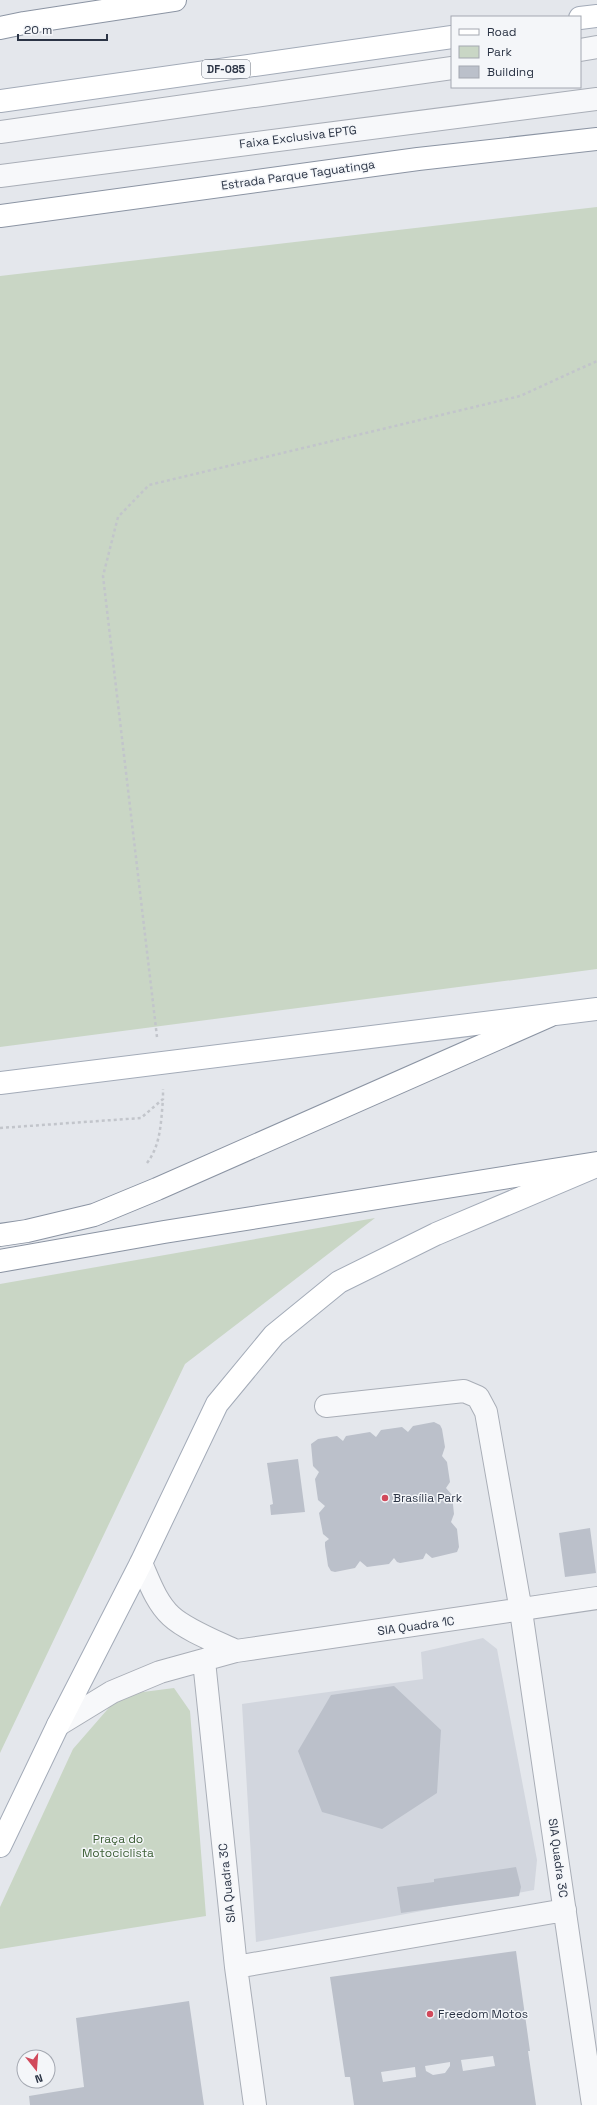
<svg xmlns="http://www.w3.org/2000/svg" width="597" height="2105" viewBox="0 0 597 2105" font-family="'Space Grotesk',sans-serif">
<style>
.built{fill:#d2d6de}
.green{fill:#c9d6c5}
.building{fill:#bbc0ca;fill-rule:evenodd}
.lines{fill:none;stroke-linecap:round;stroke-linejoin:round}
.minor-casing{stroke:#a9aeb7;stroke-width:24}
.major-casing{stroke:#a3abb8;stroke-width:24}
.highway-casing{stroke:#8b94a3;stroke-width:24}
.path{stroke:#c2c5cb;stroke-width:2.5;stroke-dasharray:3 3;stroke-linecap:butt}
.minor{stroke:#f7f8fa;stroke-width:22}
.major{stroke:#fff;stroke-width:22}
.highway{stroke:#fff;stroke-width:22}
.poi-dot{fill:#d1495b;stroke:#f4f6f9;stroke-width:1.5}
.labels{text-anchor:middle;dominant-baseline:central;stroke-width:3;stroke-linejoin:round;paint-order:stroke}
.shield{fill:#f4f6f9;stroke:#676e7b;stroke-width:1}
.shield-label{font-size:11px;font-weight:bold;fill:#2b3445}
.street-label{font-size:12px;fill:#2b3445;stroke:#f4f6f9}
.poi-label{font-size:12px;fill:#2b3445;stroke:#f4f6f9;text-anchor:start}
.park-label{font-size:12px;fill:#3f6138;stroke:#f4f6f9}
</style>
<rect width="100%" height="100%" fill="#e4e7ec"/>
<path class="built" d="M483,1638L497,1649L537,1860L534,1890L256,1942L242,1704L423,1679L421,1652Z"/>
<path class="green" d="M597,207V969L0,1047V276Z
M375,1218L185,1364L0,1753V1284Z
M174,1688L190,1711L206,1916L0,1949V1907L73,1749L120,1695Z"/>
<path class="building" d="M434,1422L440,1425L442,1429L445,1447L442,1456L447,1462L450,1482L446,1488L452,1495L454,1514L451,1522L457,1529L459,1547L457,1552L432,1558L426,1553L423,1559L400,1563L397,1562L394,1558L389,1564L367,1567L360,1561L355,1568L335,1572L331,1571L328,1566L325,1546V1542L329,1539L323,1534L319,1513L325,1506L318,1500L315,1479L319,1472L313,1466L311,1444L318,1439L337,1436L343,1441L346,1436L370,1432L376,1437L381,1430L402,1427L408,1432L413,1426Z
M298,1459L305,1512L271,1515L270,1505L273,1504L267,1463Z
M590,1528L596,1573L565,1577L559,1533Z
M394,1686L441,1730L437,1793L382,1829L322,1812L298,1751L331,1695Z
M516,1867L521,1887L519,1896L401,1913L397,1887L434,1882V1879Z
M516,1951L530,2051H528L536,2105H354L350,2077H345L330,1977ZM493,2056L495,2066L463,2071L461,2060ZM450,2062V2066L445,2073L433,2075L426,2071L425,2066ZM415,2067L416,2077L383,2082L381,2072Z
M189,2001L204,2105H30L29,2096L84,2087L76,2018Z"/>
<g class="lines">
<defs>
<path id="minor" d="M580,50L597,47
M0,132L452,68
M0,176L597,99
M326,1406L464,1391L478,1397L486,1412L521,1611L593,2105
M141,1563C149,1581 156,1602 171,1616C186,1630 217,1642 236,1651
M204,1661L236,1967L255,2105
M58,1725L112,1692L160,1672L236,1651L597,1598
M236,1967L565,1910"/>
<path id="major" d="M580,18L597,16
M0,101L452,37
M0,1083L597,1009
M0,1846L58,1725L141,1563L217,1404L274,1335L339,1282L436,1234L594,1167"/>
<path id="highway" d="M0,28L24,23L175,0
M0,216L418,159L597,139
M0,1235L27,1231L94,1215L157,1189L549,1016
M0,1261L164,1232L597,1163"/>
</defs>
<use href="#minor" class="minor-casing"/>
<use href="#major" class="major-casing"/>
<use href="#highway" class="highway-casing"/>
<path class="path" d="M157,1037L103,576L118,517L149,485L520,396L597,361
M0,1128L141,1118L163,1099V1089
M147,1163C161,1145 161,1121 163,1099"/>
<use href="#minor" class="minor"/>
<use href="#major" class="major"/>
<use href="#highway" class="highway"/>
</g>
<g class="poi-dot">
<circle cx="385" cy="1498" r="4"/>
<circle cx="430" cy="2014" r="4"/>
</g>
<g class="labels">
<rect class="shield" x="202" y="60" width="48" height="18" rx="3"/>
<g class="shield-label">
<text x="226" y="69">DF-085</text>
</g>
<g class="street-label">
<text transform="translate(298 137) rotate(-7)">Faixa Exclusiva EPTG</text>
<text transform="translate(298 175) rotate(-8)">Estrada Parque Taguatinga</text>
<text transform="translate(416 1626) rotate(-8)">SIA Quadra 1C</text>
<text transform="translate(558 1858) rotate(82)">SIA Quadra 3C</text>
<text transform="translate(227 1883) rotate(-96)">SIA Quadra 3C</text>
</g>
<g class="poi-label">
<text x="393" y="1498">Brasília Park</text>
<text x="438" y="2014">Freedom Motos</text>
</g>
<g class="park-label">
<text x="118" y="1839">Praça do<tspan x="118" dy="14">Motociclista</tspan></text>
</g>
</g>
<rect x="451" y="16" width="130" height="72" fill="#f4f6f9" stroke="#a4a8b1"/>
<rect x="459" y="29" width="20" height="6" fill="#ffffff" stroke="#a4a8b1"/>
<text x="487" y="36" font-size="12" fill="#2b3445">Road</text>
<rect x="459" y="46" width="20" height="12" fill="#c9d6c5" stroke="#a4a8b1"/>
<text x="487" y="56" font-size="12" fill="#2b3445">Park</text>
<rect x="459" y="66" width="20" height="12" fill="#bbc0ca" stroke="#a4a8b1"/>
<text x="487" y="76" font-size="12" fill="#2b3445">Building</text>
<g transform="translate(36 2069) rotate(163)"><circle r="19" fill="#f4f6f9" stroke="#a4a8b1"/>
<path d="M0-3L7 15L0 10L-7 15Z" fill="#d1495b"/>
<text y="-6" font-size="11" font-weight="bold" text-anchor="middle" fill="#2b3445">N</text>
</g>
<path d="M18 34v6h89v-6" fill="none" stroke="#2b3445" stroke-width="2"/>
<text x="24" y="34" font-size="12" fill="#2b3445" stroke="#f4f6f9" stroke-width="3" paint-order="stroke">20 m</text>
</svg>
